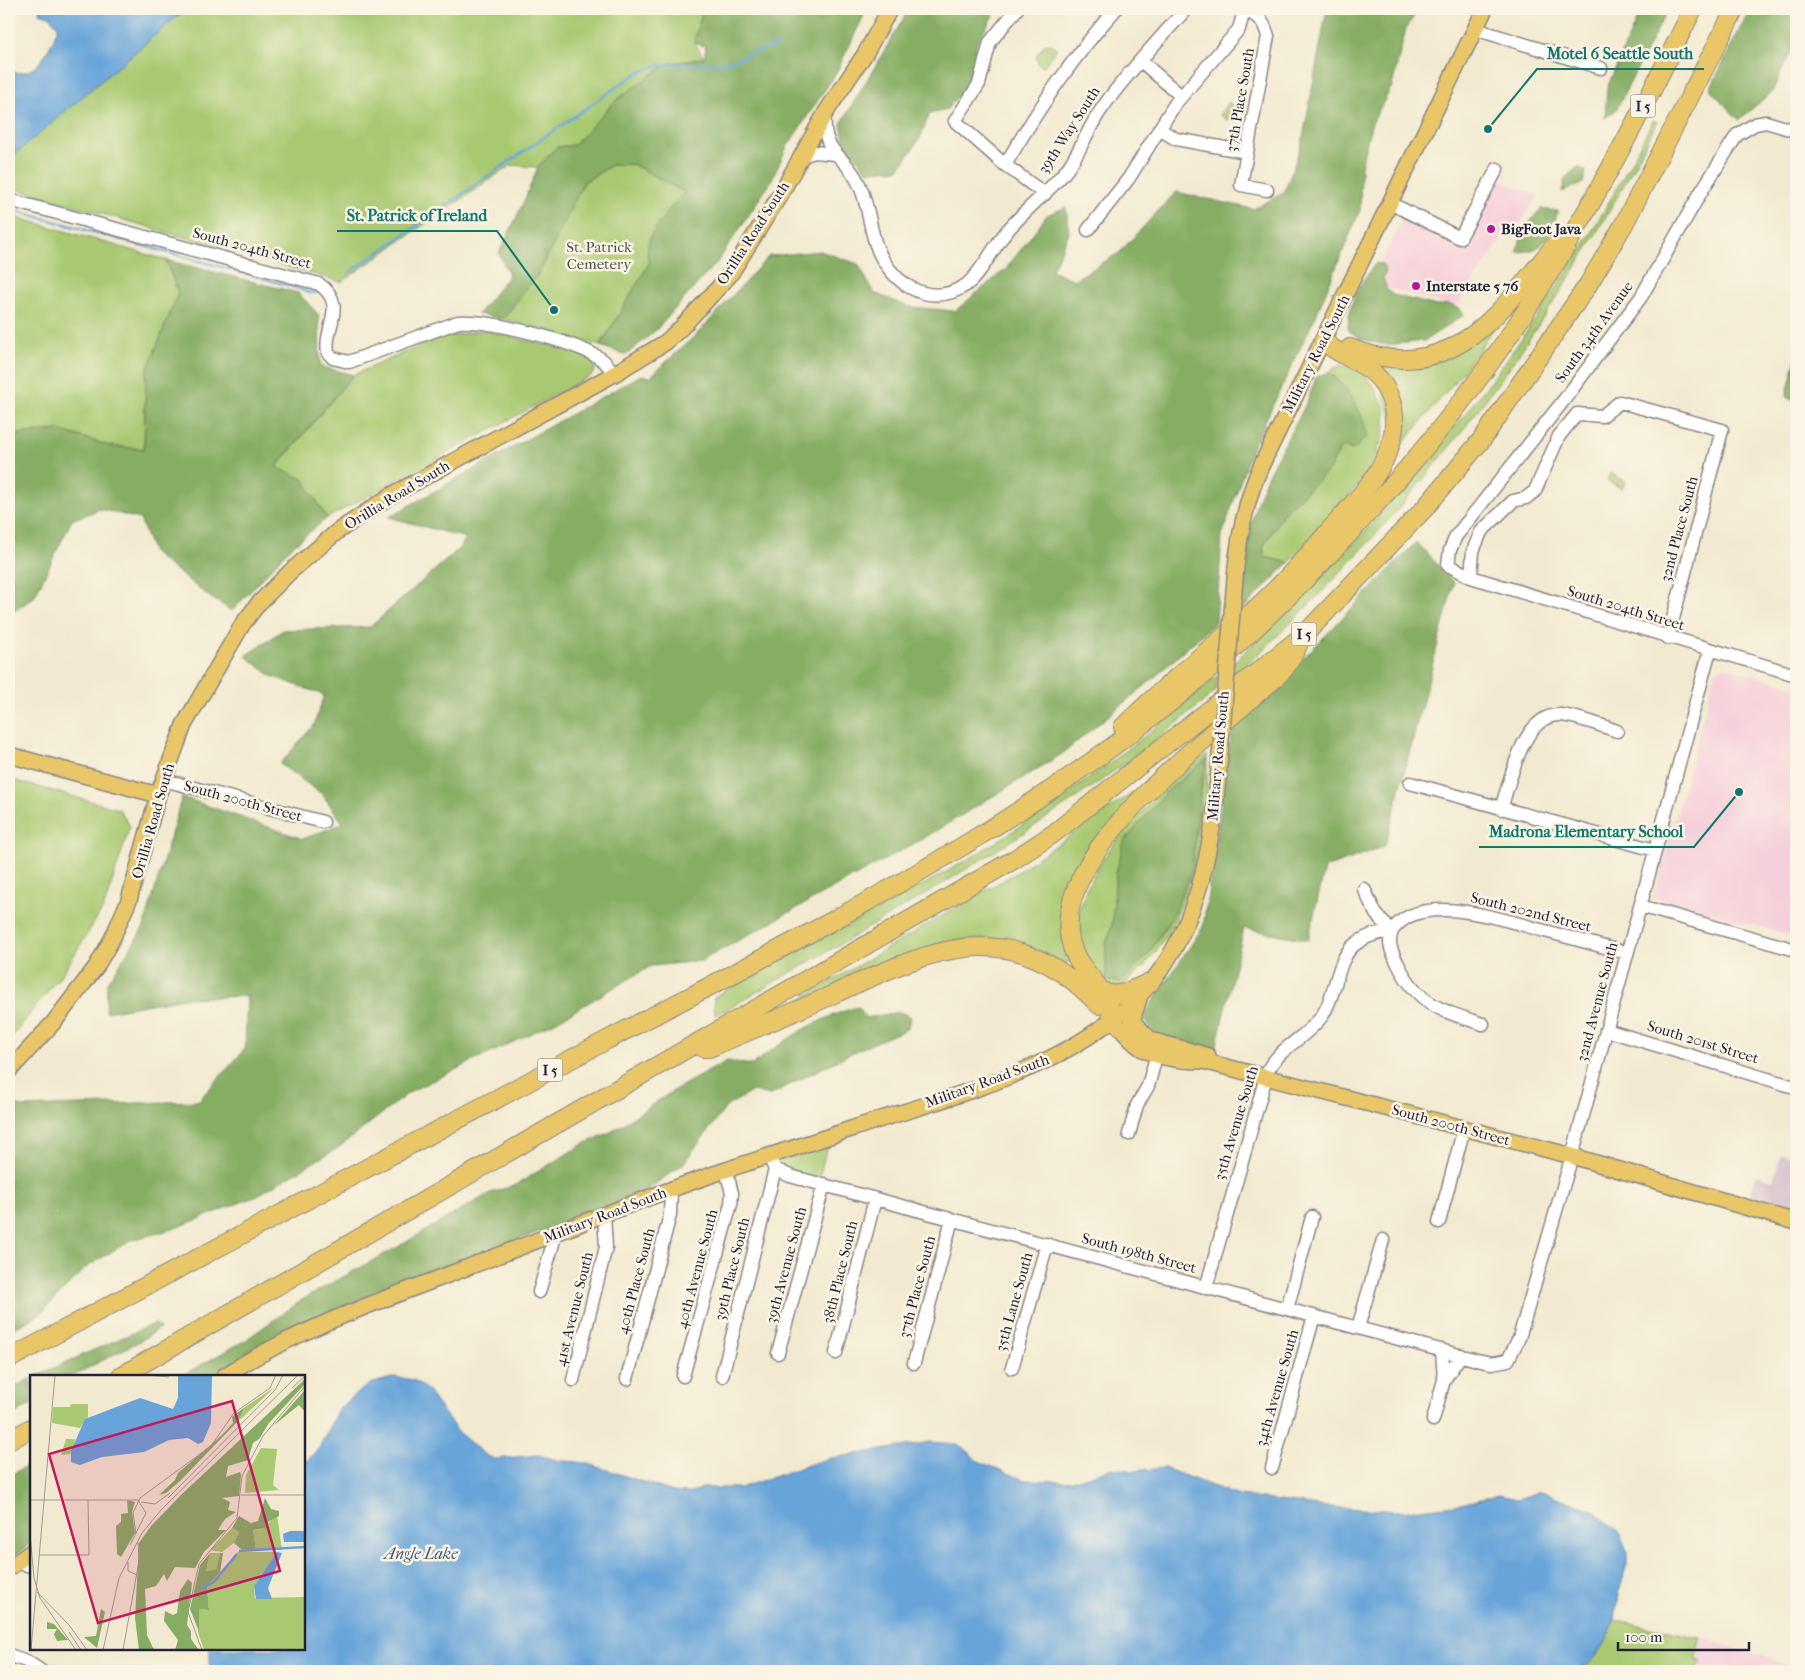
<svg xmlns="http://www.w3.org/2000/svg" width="1805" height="1680" viewBox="0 0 1805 1680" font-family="'IM FELL French Canon',serif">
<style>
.built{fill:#f5cfda}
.industrial{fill:#d1bdcb}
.green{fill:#a8c971;stroke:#657656;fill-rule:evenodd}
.forest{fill:#86ad63;stroke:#54684f}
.water{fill:#68a4d9;stroke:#45638a}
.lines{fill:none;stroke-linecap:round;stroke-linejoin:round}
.stream{stroke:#68a4d9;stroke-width:2.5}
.minor-casing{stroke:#8a8686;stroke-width:15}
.major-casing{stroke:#8a8686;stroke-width:18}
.highway-casing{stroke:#8a8686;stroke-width:20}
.minor{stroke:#fff;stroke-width:12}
.major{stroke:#e9c769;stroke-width:15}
.highway{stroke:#e9c769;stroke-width:18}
.major-bridge-casing{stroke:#8a8686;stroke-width:18;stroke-linecap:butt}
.major-bridge{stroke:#e9c769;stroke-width:15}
.poi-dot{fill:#b5179e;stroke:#fcf5e5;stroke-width:2}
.labels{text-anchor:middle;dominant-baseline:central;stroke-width:5;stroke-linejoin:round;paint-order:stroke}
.shield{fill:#fcf5e5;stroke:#63616e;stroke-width:1}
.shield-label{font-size:14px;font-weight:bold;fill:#22223b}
.street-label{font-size:15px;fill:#22223b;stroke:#fcf5e5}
.poi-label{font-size:15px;font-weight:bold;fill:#22223b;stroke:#fcf5e5;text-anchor:start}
.park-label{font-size:15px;fill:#4a544b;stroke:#fcf5e5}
.water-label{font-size:16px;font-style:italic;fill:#3e567a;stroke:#fcf5e5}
.inset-river{fill:none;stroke:#68a4d9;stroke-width:2.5}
.inset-road{fill:none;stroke:#9f9a94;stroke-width:1}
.view{fill:#c2185b;fill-opacity:0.15;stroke:#c2185b;stroke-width:2.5}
.inset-edge{fill:none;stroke:#22223b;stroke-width:2.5}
.leader{fill:none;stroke:#0f766e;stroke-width:2}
.callout-dot{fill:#0f766e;stroke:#fcf5e5;stroke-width:2}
.callout-label{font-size:16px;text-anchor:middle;font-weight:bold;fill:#0f766e;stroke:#fcf5e5;stroke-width:5;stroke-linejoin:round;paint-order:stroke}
</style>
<rect width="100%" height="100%" fill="#fcf5e5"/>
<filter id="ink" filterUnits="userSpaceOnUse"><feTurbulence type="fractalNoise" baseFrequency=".02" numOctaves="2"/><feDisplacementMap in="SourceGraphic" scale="10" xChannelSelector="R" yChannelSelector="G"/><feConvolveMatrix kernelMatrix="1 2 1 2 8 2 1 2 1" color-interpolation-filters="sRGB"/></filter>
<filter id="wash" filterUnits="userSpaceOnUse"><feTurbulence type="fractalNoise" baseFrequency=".0096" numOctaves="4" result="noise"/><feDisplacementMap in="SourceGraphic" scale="20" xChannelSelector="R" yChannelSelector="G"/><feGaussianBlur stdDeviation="1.12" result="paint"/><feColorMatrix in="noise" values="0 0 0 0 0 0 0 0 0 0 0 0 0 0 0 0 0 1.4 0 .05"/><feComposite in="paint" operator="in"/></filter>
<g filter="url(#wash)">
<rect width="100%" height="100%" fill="#f2ead0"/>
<path class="built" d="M1496,179L1538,196L1510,237L1505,234L1456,307L1370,283L1402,220L1459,246L1470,234L1471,228Z
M1727,667L1796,687V937L1653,897L1716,672L1720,668Z
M1701,1638L1796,1667V1671H1694L1700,1661L1695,1658Z"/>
<path class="industrial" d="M1796,1132V1212L1750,1198L1756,1175L1773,1180L1781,1154L1789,1156Z"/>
<path class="green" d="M186,9H703L694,42L704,58L666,64L615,101L574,145L557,147L538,167L511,165L341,282L9,187V159Z
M1051,44L1057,48L1043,67L1038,63L1036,56L1044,45Z
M1228,102L1235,107V114L1232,119L1227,120L1220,115Z
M1653,120L1657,122C1552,331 1407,521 1233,677L1234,662C1403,506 1550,327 1653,120Z
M633,164L684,192L649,238V264L600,346L503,319L539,273L584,182L612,165Z
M9,215L166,260L178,293L146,373L144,449L110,446L59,430L19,434L9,447Z
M1494,328L1470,363L1389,461L1398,435L1370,358L1470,344Z
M482,330L578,352L594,362L595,370L592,375L327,518L303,479L276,468L353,375L435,339Z
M1340,365C1361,370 1370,376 1379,396C1381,400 1385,406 1385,410C1391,465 1322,525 1289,563L1265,557L1263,547L1284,512L1329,470L1341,447L1340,381L1328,372Z
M1611,473L1626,482L1622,489L1607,480Z
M1217,676L1216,691C1064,821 888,916 715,1016L714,997C798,948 887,908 970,858C1058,805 1140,743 1217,676Z
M1207,755C1210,834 1187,940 1119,988L1107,986C1094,970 1078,952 1077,930C1076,868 1160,787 1207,755ZM1206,760L1196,821L1106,981V943L1112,926L1116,873Z
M1166,770L1071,882L1061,915L1069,959L1067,964L1034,948L994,938L944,942L780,1011L1017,872Z
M9,779L119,809L130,826L104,907L64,971L9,1040Z
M827,1145L819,1179L784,1168L781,1165L785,1158Z
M1615,1621H1622L1701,1638L1695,1658L1701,1661L1694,1671H1575C1597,1663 1605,1641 1615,1621Z"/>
<path class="forest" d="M703,9H867L836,73L787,147L769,185L718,261L656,330L626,355L600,346L649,264C640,237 668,213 684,192L633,164L612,165L584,182L539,273L503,319L478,314L509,275L499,253L522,206L538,167L557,147L574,145L615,101L666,64L704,58L706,47L694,42Z
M909,9H997L977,42L968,83L947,109L930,113L920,138L899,169L867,171L845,144L841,124Z
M1327,9H1419L1406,28L1392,86L1371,125L1361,166L1360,210L1317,313L1250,453L1222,535L1216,622L1147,684L1062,754L924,838L701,961L651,966L557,1021L411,1091L338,1148L254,1197L173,1229L131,1240L88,1266L39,1315L9,1331V1103L22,1107L198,1101L245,1049L247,996L184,998L106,1012L107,984L144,927L182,797L303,839L343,823L322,794L280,764L314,725L324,695L271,676L246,656L283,630L370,627L461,547L466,538L389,517L641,375L650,377L700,331L769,256L820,251L858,264L874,293L910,307L955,311L1006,269L1047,215L1066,207L1069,233L1052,270L1074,280L1119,253L1176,192L1253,209L1284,193L1302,143Z
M1641,9H1668L1616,110L1605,118L1607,88Z
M1750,9H1796V36L1794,45L1772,92L1739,120L1710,89Z
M1578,167L1586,171L1583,183L1562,192L1565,178Z
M1541,209L1558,211C1550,236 1545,252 1517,252C1521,234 1528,222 1541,209Z
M166,260L298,293L319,315L320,366L353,375L276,467L303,479L327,518L289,549L232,611L210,597L153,553L140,519L100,509L72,520L34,597L9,615V447L19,434L59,430L110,446L144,449L146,373L178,293Z
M1376,263L1382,264L1386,272L1383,278L1387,290L1393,295L1437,306L1448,304L1460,309L1464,315L1424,341L1386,345L1360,339L1348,330C1349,301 1358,286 1376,263Z
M1796,358V400L1786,397Z
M1328,372C1352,389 1360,409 1368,436L1354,450L1341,447L1329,470L1284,512L1263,547L1265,557L1289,563L1240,612C1241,571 1247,530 1261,491C1276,452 1304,418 1316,377Z
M1416,542L1454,582L1385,846L1325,868L1308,940L1244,928L1215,1052L1156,1035L1143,1017L1203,927L1232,732Z
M1207,759L1200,793L1192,871L1172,917L1148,955L1121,982L1106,981V943L1112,926L1116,873L1124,841L1166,792Z
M858,1007L866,1018L900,1012L911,1017L907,1029L853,1052L770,1095L753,1091L727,1106L682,1165L641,1194L362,1298L271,1339L214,1376H181L244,1341L305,1298L396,1248L490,1193L516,1185L583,1144L611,1132L676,1089L727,1061L752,1065C784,1040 819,1017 858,1007Z
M155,1323L160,1328L142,1340L72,1376H35Z
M31,1378V1405L9,1416V1390Z
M31,1463V1543L9,1560V1476Z"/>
<path class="water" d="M39,9H186L9,159V73C17,73 25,73 32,69C43,63 56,37 58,26L49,16L39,13Z
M395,1377L414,1380L427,1390L458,1432L484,1454L495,1459L539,1455L557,1460L586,1463L673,1492L691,1493L702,1488H740L826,1459L931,1442L957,1444L968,1451L976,1460L1025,1480L1072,1481L1113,1468L1134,1471L1164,1468L1239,1496L1328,1507L1400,1511L1456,1505L1499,1495L1518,1499L1538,1492L1549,1494L1592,1510L1601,1517L1620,1533L1627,1551V1564L1618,1594L1615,1621L1603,1645L1590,1663L1575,1671H210V1649H304V1463L319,1448L337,1411L348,1400L370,1384Z"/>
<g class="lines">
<path class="stream" d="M9,209L291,286L310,293L320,292
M350,272L637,73L659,65L724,63L778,45"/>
</g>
</g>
<g filter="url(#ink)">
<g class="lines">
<defs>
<path id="minor" d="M1017,9L990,42L979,84L955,121L1005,165L1045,194
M1241,9C1258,17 1262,16 1268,36L1241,185L1267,190
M1475,29L1601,68
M1141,61L1181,96
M825,113C821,155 845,153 859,184C868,203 869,223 875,242C887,280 927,311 966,285C981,274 994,246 1007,231C1025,210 1047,193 1065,172C1081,152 1088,127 1103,107C1128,72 1158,41 1186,9
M1159,129L1176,139L1247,152
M1796,131L1766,122L1755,124L1737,135L1701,192L1641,297L1564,400L1456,536L1450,550L1448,565L1471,577L1796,675
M801,156L815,152L835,154
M1005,165C1039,108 1072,58 1116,9
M9,200L319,284C349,305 323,328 328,353L333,358L349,362L458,322C489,319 576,342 601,359C607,363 610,368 614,374
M1390,203L1460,238L1497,169
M1088,230L1129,178L1175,104L1239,29L1244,11
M1471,577L1473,551L1481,532L1513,501L1526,498L1535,491L1559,436L1577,414L1602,416L1620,402L1722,430L1668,638
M164,780L323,822
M1410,783L1655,850
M1501,809C1510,782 1523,712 1561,715C1580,717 1599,725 1617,731
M1364,889L1376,914L1392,931C1419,889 1507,921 1545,931C1572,938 1600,946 1627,953
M1640,906L1796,950
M1606,1030L1791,1086
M1129,1134L1137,1105L1148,1086L1157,1053
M769,1157L775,1169L790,1176L1481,1361L1492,1363L1508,1360L1519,1338L1572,1156L1710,650
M1439,1222L1464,1128
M1206,1288L1268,1070C1280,1047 1307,1037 1322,1016C1336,996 1336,962 1353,946C1365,936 1377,933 1392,931C1387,944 1392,952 1398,964C1418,1005 1442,1011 1483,1024
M539,1292L556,1233
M1287,1309L1312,1217
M1358,1328L1383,1240
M1442,1350L1444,1380
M778,1353L824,1184
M836,1353L875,1199
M914,1363L952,1219
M1012,1368L1047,1244
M683,1376L731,1204L732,1193L726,1170
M722,1376L775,1169
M627,1379L670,1215L671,1190
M573,1380L606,1247L604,1215
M1433,1420L1444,1380L1461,1355
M1272,1468L1314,1316
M17,1563L31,1566
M9,1655L26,1661L41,1671"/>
<path id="major" d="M1235,578C1238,539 1245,502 1261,466L1485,9
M9,755L158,795
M1139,999L1132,1021L1151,1040L1208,1056
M1113,1020C1122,1029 1130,1041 1141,1048C1158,1058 1184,1061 1203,1061L1572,1156L1796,1222
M9,1071L54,1022L96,967L112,939L129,900L158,795L184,725L242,625L258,604L291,571L338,531L390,496L614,374L666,342L681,328L729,276L780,195L826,112L865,54L890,9
M224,1376C298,1328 381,1301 463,1269C550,1236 637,1200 726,1170C768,1156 810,1143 851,1129C950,1095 1062,1073 1138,997C1197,938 1213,847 1219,766
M9,1568L31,1552"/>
<path id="highway" d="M1350,348C1454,389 1502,309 1559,240
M1123,727C1169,681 1220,642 1267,598C1291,575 1314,548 1336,523C1353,503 1373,484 1384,460C1394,441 1398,418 1390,398C1377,362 1348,363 1323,341
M1099,989C1117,1002 1131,988 1150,983
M1113,1020C1111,1013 1110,1004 1106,998C1091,973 1073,965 1069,933C1059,851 1197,748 1253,697C1263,688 1275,680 1284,669C1290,662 1295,651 1299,643
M703,1048H709C751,1030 793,1013 834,994C934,948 1011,912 1099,1005
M9,1359C208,1252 407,1145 607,1040C827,924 1051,815 1236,646C1350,541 1463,414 1544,282C1599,194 1647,101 1693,9
M121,1376L1015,859L1053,834L1305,634L1425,508L1483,438L1588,285L1624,224L1735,9
M9,1441L31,1428"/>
</defs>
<use href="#minor" class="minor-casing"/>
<use href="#major" class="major-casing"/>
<use href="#highway" class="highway-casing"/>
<use href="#minor" class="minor"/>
<use href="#major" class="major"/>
<use href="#highway" class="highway"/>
<defs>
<path id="major-bridge" d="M1219,766L1235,578"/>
</defs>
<use href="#major-bridge" class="major-bridge-casing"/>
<use href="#major-bridge" class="major-bridge"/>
</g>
</g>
<g class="poi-dot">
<circle cx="1491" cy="229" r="5"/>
<circle cx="1416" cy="286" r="5"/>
</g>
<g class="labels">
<g class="shield">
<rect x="1630.5" y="94.5" width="25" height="23" rx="4"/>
<rect x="1291.5" y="622.5" width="25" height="23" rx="4"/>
<rect x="537.5" y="1058.5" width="25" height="23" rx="4"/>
</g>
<g class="shield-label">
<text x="1643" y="106">I 5</text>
<text x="1304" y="634">I 5</text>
<text x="550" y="1070">I 5</text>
</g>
<g class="street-label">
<text transform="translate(1240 100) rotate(-80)">37th Place South</text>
<text transform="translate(1069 130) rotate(-57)">39th Way South</text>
<text transform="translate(753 233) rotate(-57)">Orillia Road South</text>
<text transform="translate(252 248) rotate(15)">South 204th Street</text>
<text transform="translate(1594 332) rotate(-54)">South 34th Avenue</text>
<text transform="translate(1316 354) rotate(-63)">Military Road South</text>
<text transform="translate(397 495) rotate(-31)">Orillia Road South</text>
<text transform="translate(1679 529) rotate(-75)">32nd Place South</text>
<text transform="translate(1626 608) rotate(17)">South 204th Street</text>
<text transform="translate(1218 756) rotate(-85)">Military Road South</text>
<text transform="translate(243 801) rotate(15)">South 200th Street</text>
<text transform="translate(153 821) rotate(-74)">Orillia Road South</text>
<text transform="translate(1531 912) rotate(14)">South 202nd Street</text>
<text transform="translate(1597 1002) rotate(-75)">32nd Avenue South</text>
<text transform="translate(1703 1042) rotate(17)">South 201st Street</text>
<text transform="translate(987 1081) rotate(-20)">Military Road South</text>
<text transform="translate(1236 1123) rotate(-73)">35th Avenue South</text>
<text transform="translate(1451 1125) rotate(15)">South 200th Street</text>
<text transform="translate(605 1215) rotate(-21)">Military Road South</text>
<text transform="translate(1139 1253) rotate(15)">South 198th Street</text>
<text transform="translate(786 1265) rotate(-75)">39th Avenue South</text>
<text transform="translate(697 1269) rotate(-75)">40th Avenue South</text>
<text transform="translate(732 1269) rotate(-76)">39th Place South</text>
<text transform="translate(840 1272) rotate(-76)">38th Place South</text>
<text transform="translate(636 1281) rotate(-75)">40th Place South</text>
<text transform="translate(917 1287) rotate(-75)">37th Place South</text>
<text transform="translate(1014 1302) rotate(-74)">35th Lane South</text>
<text transform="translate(574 1309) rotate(-76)">41st Avenue South</text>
<text transform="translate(1277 1388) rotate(-74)">34th Avenue South</text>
</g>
<g class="poi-label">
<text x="1501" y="229">BigFoot Java</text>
<text x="1426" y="286">Interstate 5 76</text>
</g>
<g class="park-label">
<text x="599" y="247">St. Patrick<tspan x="599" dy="17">Cemetery</tspan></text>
</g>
<g class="water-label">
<text x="421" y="1553">Angle Lake</text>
</g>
</g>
<g transform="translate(30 1375)">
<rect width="275" height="275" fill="#f2ead0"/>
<path d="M245,12L214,41L208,46L215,32ZM41,29H58V42L50,53L22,48L23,32H40ZM36,64H45L44,72L40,79L31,80ZM231,73L247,74L243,110L249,115L215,118L216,100ZM247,140L252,175H226L223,155L232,154ZM202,153L209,157L204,168L192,177L180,175ZM208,177H247L224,211L225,223L275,222V275H175L173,272L168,257L169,234L179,235L177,211ZM180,178H190L186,195L181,198L176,197Z" fill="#a8c971"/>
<path d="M275,4V9L239,48L229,64L223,68L218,85L198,91L196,102L210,97L211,100L209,121L192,123L200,127L198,135L206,137L195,144L188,155H196L174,177L165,193L145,192L137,206L134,199L126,211L115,214L117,260L124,275H109L105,243L109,168L121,151L152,119ZM275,15V37L269,30L243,51ZM215,32L208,46L150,106L136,118L129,120L145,105L148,98L192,60L203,48L202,42ZM235,123L241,134L249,136V141L238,147L236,153L223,155L226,175H212L204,168L209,157L202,153L209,141L221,148L228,146ZM97,125L105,127L102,137L105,158L91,182L87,179L86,151L91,147V139L98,138ZM180,178L176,196L186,195L190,178H193L192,185L190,197L177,211L179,235L169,234V257L160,234L170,190ZM158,204L162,208L157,250L161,256V264L168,274L145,275L148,265L134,246L135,236L143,240L147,238L150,216ZM71,234L75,237L67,273L54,262L66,261ZM17,247L24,249L38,265L27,266L24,259L27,254H17Z" fill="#86ad63"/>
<path d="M148,0H182L181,48L173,67L168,69L158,63L139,65L114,77L72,82L50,90L41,87V76L55,44L110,23L143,34L148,23ZM260,156H275V167H254L253,159ZM247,177L252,178L238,213L242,224H226L224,211Z" fill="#68a4d9"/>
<path class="inset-river" d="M209,176L275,172M170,214L184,207L207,179"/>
<path class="inset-road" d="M118,0L139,2M262,13L275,1M0,66V83M211,120H275M138,123L245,15L253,0M0,125H108M111,127L125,129L140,118M0,159L4,203L10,223L46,275M106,159L103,138L110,123L181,71L204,38L240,13L246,0M100,170L116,138L108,125M9,180H59L58,125M98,187V196L107,200M7,217L39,250L57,275M39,257L51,275M1,275L25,0M73,275L89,203L112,158L131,135L268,0M93,275L109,186L108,167M172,275L158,237L169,189L207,143L212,101L233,61L275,11"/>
<path class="view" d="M202,26L250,196L68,248L19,79Z"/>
<rect width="275" height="275" class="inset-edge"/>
</g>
<path class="leader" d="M1488 129L1537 69H1704M554 310L497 231H337M1739 792L1694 847H1479"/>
<g class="callout-dot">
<circle cx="1488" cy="129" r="5"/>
<circle cx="554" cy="310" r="5"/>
<circle cx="1739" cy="792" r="5"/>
</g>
<g class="callout-label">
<text x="1620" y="59">Motel 6 Seattle South</text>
<text x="417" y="221">St. Patrick of Ireland</text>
<text x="1586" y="837">Madrona Elementary School</text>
</g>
<rect width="1805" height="1680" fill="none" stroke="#fcf5e5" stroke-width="30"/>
<path d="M1618 1642v8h131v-8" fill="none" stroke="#22223b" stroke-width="2.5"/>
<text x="1625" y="1642" font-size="15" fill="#22223b" stroke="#fcf5e5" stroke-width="4" paint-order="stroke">100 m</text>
</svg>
